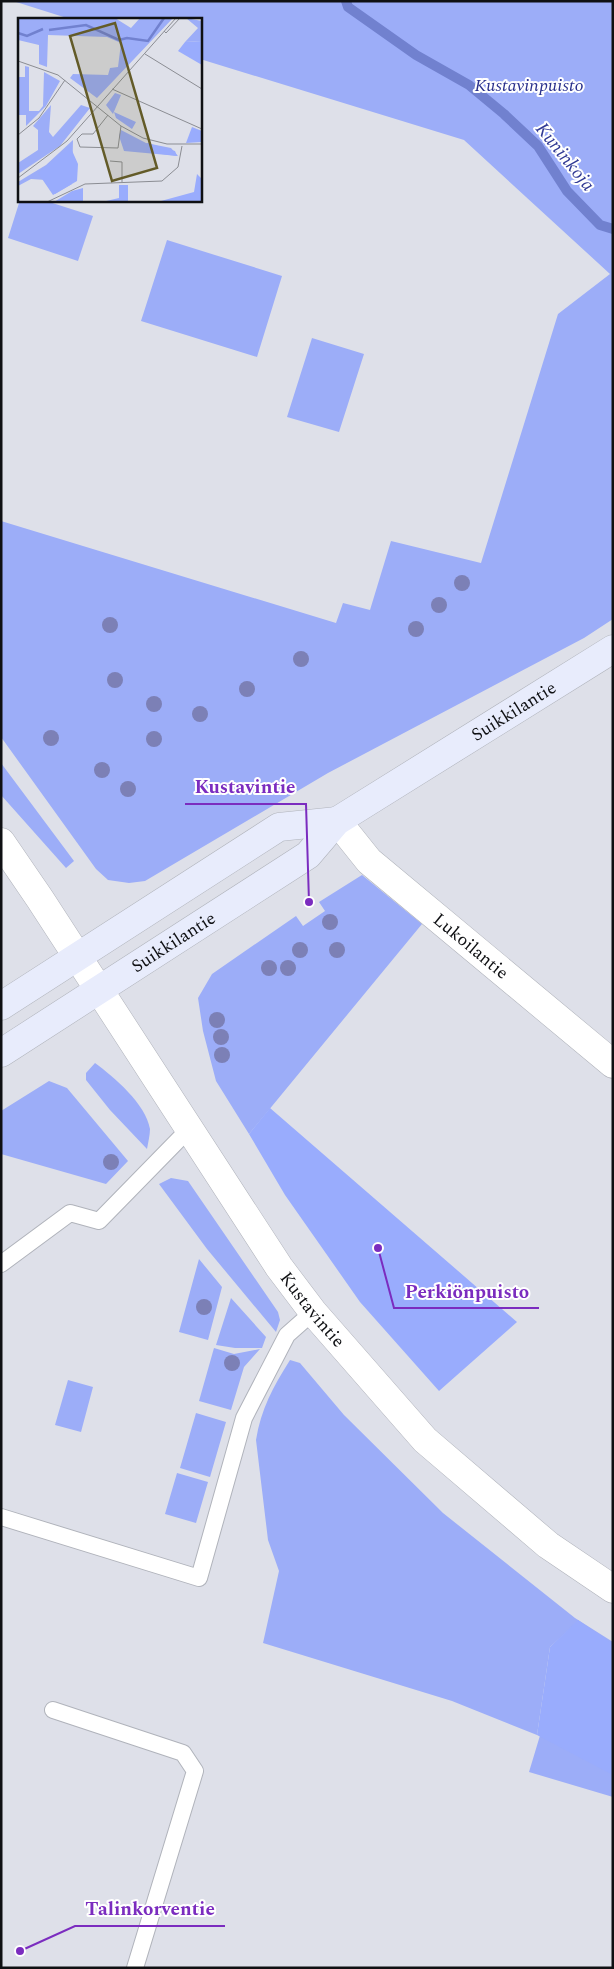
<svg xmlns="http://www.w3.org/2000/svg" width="614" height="1969" viewBox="0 0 614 1969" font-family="Spectral,serif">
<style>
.green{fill:#9cadf8}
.forest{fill:#99acfd}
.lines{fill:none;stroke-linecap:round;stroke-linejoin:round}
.stream{stroke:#7181cf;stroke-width:10}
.service-casing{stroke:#b0b3bb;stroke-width:18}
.minor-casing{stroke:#b0b3bb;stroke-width:29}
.secondary-casing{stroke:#b0b3bb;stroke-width:29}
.service{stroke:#fff;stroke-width:16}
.minor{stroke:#fff;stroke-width:28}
.secondary{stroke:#e8ecfc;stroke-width:28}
.tree{fill:#7c80b6}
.labels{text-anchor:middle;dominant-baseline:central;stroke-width:4;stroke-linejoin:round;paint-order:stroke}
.park-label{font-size:18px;font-style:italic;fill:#2b328d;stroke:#fff}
.street-label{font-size:18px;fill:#0f1013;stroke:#fff}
.water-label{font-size:19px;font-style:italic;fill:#313a95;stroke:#fff}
.inset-river{fill:none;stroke:#7181cf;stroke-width:2.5}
.inset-road{fill:none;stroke:#8b8d93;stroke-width:1}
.view{fill:#635b28;fill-opacity:0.15;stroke:#635b28;stroke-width:2.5}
.inset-edge{fill:none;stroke:#0f1013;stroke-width:2.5}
.leader{fill:none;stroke:#7b2cbf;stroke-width:2}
.callout-dot{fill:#7b2cbf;stroke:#fff;stroke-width:2}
.callout-label{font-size:19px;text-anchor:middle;font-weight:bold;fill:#7b2cbf;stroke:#fff;stroke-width:4;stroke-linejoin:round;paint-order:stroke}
</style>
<rect width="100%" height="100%" fill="#dee0e9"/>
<path class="green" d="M13,1H613V619L584,638L328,773L145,881L129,883L108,880L96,869L1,737V521L336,623L343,603L370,610L391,541L481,563L558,314L610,274L464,140L200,59V19H70Z
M20,200H43L93,216L78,261L8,238Z
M167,240L282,276L257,357L141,321Z
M312,338L364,354L339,432L287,417Z
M1,763L74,861L66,868L1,795Z
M362,875L422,924L249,1134L216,1081L203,1031L198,998L212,974L296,916L303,926L325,911L319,902Z
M95,1063C114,1077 146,1104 150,1129C150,1135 148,1143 147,1149L110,1110L86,1080V1073Z
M49,1081L67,1088L128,1161L106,1184L1,1154V1111Z
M171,1178L188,1181L278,1312L280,1320L276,1332L207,1249L159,1184Z
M199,1259L222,1287L208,1340L179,1332Z
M231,1298L266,1337L262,1348H235L216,1345Z
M214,1348L234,1354L260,1349L244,1367L231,1410L199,1401Z
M290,1360L300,1363L344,1415L443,1513L575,1618L613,1642V1797L529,1772L573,1626L550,1647L537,1735L452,1701L263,1643L279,1571L268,1540L256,1440C261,1409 273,1387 290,1360Z
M68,1380L93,1387L81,1432L55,1425Z
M196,1413L226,1422L210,1477L180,1468Z
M177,1473L208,1482L196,1523L165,1514Z"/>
<path class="forest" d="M270,1108L517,1322L439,1391L360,1302L285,1195L249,1134Z
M578,1620L613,1644V1775L537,1735L550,1647Z"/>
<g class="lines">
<path class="stream" d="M346,1L348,7L416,55L469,85L504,114L538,146L567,191L600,225L613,229"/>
<defs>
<path id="service" d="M1,1264L70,1213L99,1221L189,1129
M1,1517L199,1578L244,1418L287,1335L313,1312
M53,1710L183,1753L195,1771L135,1968"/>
<g id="minor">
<path id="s1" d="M337,821L369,861L613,1064"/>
<path id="s2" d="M1,842L40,899L279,1267L313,1312L425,1440L548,1545L613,1589"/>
</g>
<g id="secondary">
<path d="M1,1006L279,827L337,821"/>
<path id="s3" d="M1,1053L308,855L337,821L613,649"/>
</g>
</defs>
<use href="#service" class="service-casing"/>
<use href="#minor" class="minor-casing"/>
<use href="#secondary" class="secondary-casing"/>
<use href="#service" class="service"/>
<use href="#minor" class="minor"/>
<use href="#secondary" class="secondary"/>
</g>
<g class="tree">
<circle cx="462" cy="583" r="8"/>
<circle cx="439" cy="605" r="8"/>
<circle cx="110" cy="625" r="8"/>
<circle cx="416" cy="629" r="8"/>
<circle cx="301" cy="659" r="8"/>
<circle cx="115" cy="680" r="8"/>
<circle cx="247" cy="689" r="8"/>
<circle cx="154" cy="704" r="8"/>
<circle cx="200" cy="714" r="8"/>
<circle cx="51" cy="738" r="8"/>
<circle cx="154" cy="739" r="8"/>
<circle cx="102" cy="770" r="8"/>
<circle cx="128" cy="789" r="8"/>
<circle cx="330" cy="922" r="8"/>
<circle cx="300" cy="950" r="8"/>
<circle cx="337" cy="950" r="8"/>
<circle cx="269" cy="968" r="8"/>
<circle cx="288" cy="968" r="8"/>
<circle cx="217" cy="1020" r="8"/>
<circle cx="221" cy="1037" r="8"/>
<circle cx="222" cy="1055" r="8"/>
<circle cx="111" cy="1162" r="8"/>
<circle cx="204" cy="1307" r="8"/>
<circle cx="232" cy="1363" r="8"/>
</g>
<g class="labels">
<g class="park-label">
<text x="529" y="85">Kustavinpuisto</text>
</g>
<g class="street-label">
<text stroke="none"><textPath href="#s3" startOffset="618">Suikkilantie</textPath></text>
<text stroke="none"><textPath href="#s3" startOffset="205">Suikkilantie</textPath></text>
<text stroke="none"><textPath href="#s1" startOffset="184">Lukoilantie</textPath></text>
<text stroke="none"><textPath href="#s2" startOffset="562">Kustavintie</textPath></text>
</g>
<g class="water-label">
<text transform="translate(565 157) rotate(51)">Kuninkoja</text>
</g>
</g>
<g transform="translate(18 18)">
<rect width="184" height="184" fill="#dee0e9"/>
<path d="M0,0H97L113,10L122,0H155L79,80L52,60L55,56L90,57L92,50L100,49L103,25L89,19L30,17L29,49L21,46V27L0,22ZM168,0L184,3V23L167,24L180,10ZM7,48L11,49V93H21L25,88L26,54L42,63L28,88L8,108V97H0V59H7ZM97,75L103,77L95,96L88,87ZM33,87L31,114L35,119L63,87L72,90L42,128L0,156V145L20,132V112L15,108ZM103,112L128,125L153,130L160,138L106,133L101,118ZM55,122L54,166L37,176L28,162L13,161L0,168V164L28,147Z" fill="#9cadf8"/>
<path d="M184,23V47L160,33L167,24ZM96,94L118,104L114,111L98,100ZM174,109L184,113V124L168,125ZM129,125L157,133L159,138L128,134ZM52,128L60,146L59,163L35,177L20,155ZM179,156L184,161V184H84L101,180V167H110V183H143L176,174ZM65,170V184H36L54,173Z" fill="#99acfd"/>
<path class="inset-river" d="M31,12L68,7L101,22L109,20L130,23L146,0M0,15L9,18L25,11"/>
<path class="inset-road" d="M146,13L148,15L162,0M127,36L184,71M0,43L40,57L103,108L125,120L149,126H184M94,71L184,111M90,97L75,116H64L59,121L62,129L100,130L103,108M0,117L21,100L47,62M92,143L104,144V164M0,160L49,123L158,0M29,184L67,166L144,163L160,149L164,128"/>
<path class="view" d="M97,5L139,150L94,163L52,18Z"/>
<rect width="184" height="184" class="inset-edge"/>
</g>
<path class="leader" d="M309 902L306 804H185M378 1248L394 1308H539M20 1951L75 1926H225"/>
<g class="callout-dot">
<circle cx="309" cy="902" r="5"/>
<circle cx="378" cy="1248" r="5"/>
<circle cx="20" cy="1951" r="5"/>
</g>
<g class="callout-label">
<text x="245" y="793">Kustavintie</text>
<text x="467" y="1298">Perkiönpuisto</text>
<text x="150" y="1915">Talinkorventie</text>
</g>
<rect width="614" height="1969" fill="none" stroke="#0f1013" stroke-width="5"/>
</svg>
